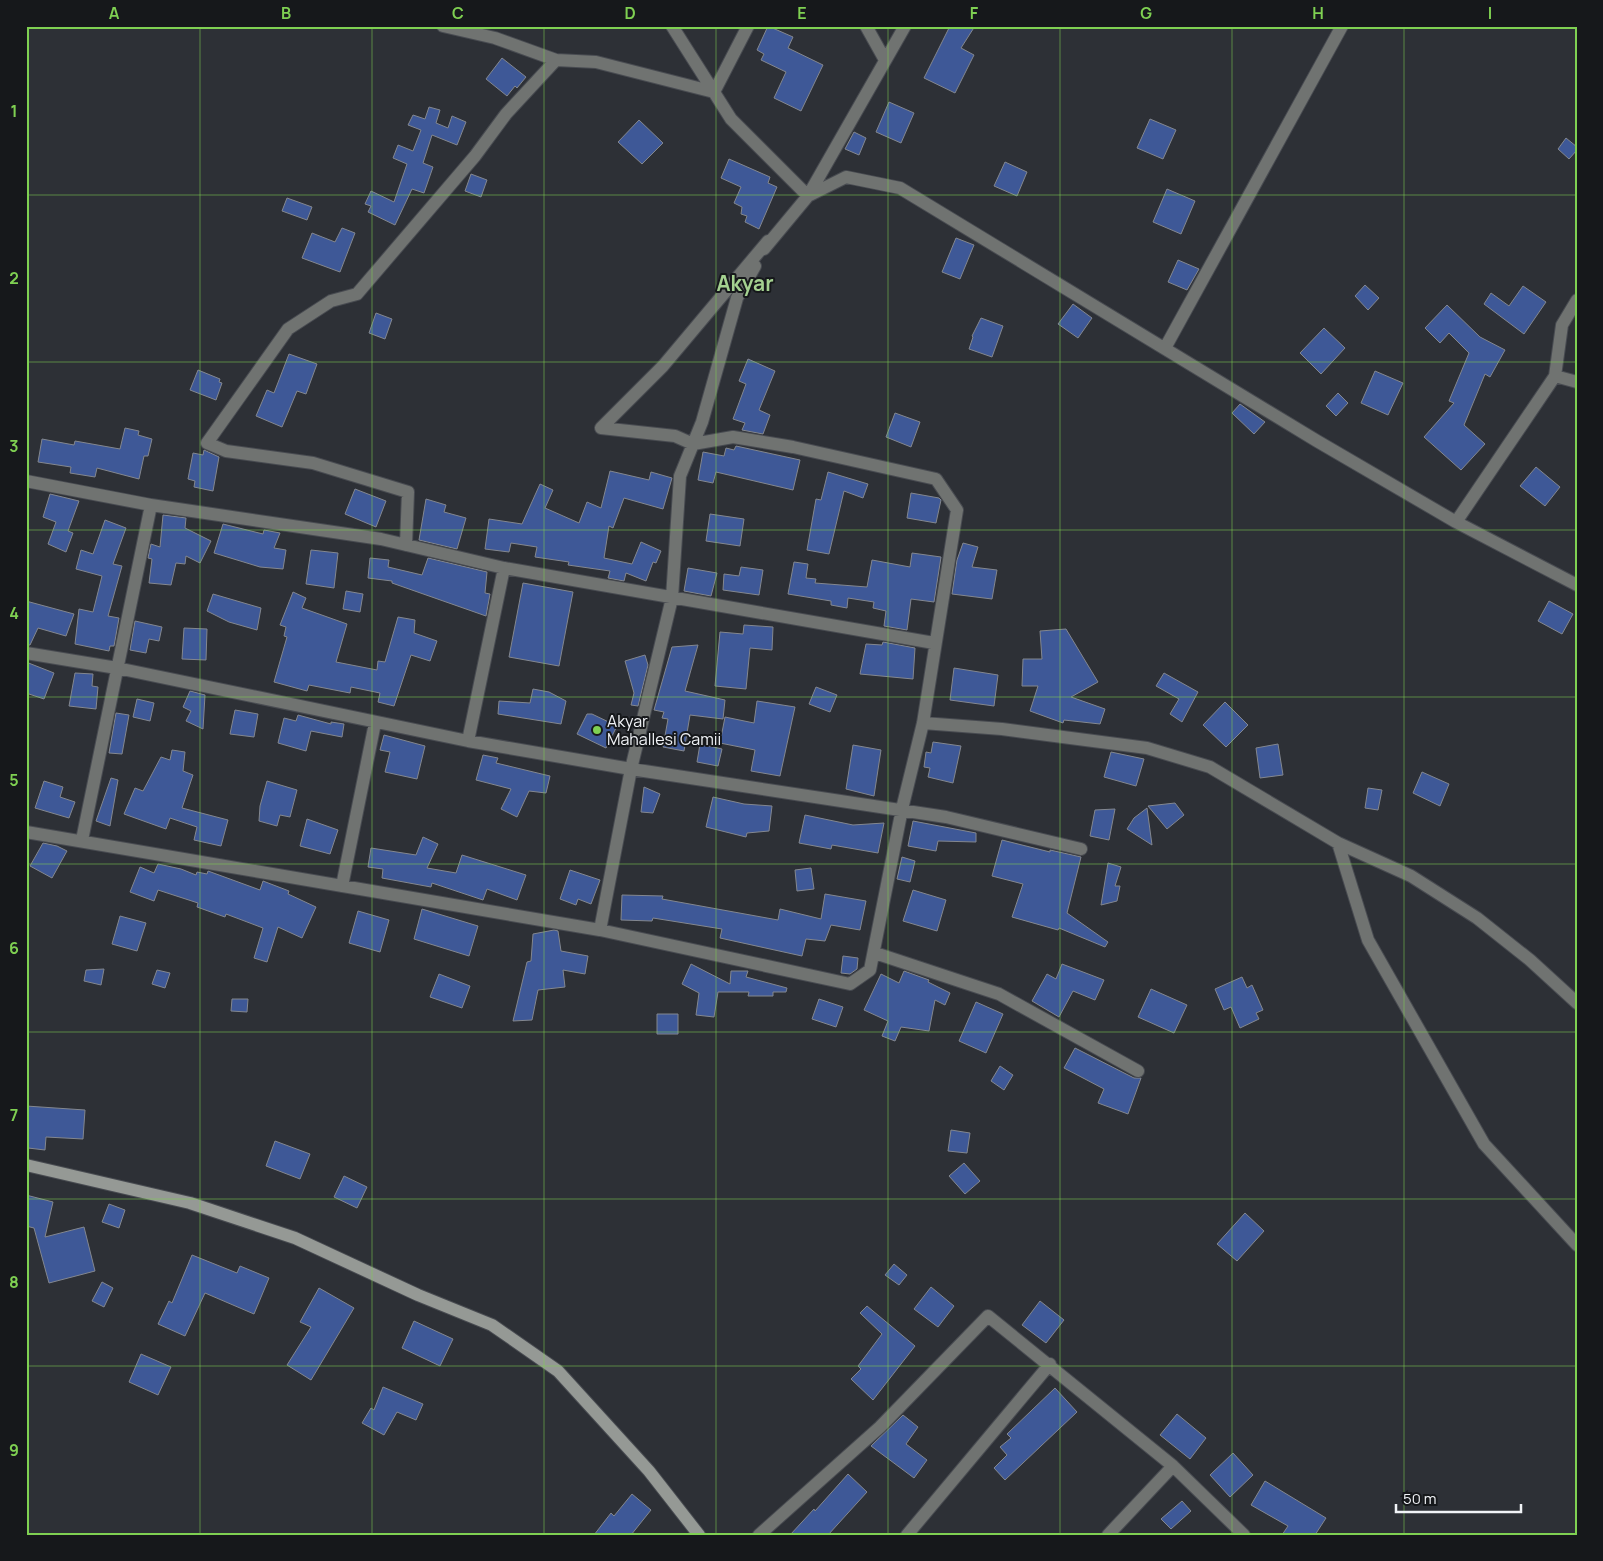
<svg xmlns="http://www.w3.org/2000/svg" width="1603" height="1561" viewBox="0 0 1603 1561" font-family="Manrope,sans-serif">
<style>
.building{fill:#3e5897;stroke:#83878f}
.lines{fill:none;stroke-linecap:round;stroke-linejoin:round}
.street-casing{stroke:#484b51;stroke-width:14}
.secondary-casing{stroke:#484b51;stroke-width:14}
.street{stroke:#707371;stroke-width:12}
.secondary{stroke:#959995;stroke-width:12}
.grid{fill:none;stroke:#7fd052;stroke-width:1;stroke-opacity:0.55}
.poi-dot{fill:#7fd052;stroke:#16181b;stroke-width:2}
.labels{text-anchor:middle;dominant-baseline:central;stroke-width:4;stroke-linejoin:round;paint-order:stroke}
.poi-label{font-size:16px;fill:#f1f3f7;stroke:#16181b;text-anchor:start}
.district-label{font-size:21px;font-weight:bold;fill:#a4d190;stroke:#16181b}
.neatline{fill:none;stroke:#7fd052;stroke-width:2}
.grid-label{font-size:16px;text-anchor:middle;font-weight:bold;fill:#7fd052}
</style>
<rect width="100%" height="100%" fill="#2d3036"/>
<path class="building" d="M768,26L793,37L788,48L823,65L801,111L774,98L786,72L761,60L764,54L757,50Z
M950,26H975L961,48L974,55L955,93L924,78Z
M502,58L526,77L517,88L515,86L507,96L486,79Z
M889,102L914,113L901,143L876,132Z
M429,107L440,110L436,123L448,128L452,116L466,122L457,145L432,135L423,163L433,167L424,193L412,189L395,225L368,212L371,206L365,204L371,191L394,202L407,164L393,158L398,145L413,151L421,130L408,125L413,115L425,119Z
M1150,119L1176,130L1163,159L1137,148Z
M639,120L663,143L642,164L618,142Z
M854,132L866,138L859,155L845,149Z
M1566,138L1577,147V150L1569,159L1558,149Z
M729,159L770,177L768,183L777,187L759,229L745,222L747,216L741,214L742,207L734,203L741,187L721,178Z
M1005,162L1027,172L1017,196L994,186Z
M471,174L487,180L481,197L465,191Z
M1167,189L1195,201L1181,234L1153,222Z
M287,198L312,207L307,220L282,211Z
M342,228L355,233L340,272L302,258L312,233L335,242Z
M956,238L974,245L960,279L942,272Z
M1178,260L1199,269L1187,290L1168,282Z
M1365,285L1379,298L1368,310L1355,296Z
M1523,286L1546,302L1524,334L1484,304L1491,293L1509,306Z
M1073,304L1092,318L1078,338L1058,324Z
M1447,305L1480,337L1505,350L1490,377L1485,374L1464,425L1485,444L1461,470L1424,437L1454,403L1449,401L1469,353L1449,333L1440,343L1425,328Z
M376,313L392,319L385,339L369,333Z
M981,318L1003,326L992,357L969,349L973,337L972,336Z
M1324,328L1345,348L1321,374L1300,353Z
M289,354L317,364L306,394L297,391L282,427L256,416L267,390L274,393Z
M748,359L775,371L759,410L770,415L763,434L742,430L745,423L733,419L746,384L739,381Z
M198,370L220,379L219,382L222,383L216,400L190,390Z
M1375,371L1403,383L1388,415L1361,403Z
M1338,393L1348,403L1336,416L1326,406Z
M1240,404L1265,422L1254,434L1232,413Z
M895,413L920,422L911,447L886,437Z
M125,428L139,431L138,435L152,439L148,456H144L139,479L97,468L95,477L70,473L71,467L38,462L42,439L74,445L75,441L120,449Z
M736,446L800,460L793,490L716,472L713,483L698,480L703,452L724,456L726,448L734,450Z
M204,450L219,457L213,491L194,487L195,481L188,479L193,453L203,455Z
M1536,467L1560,487L1545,506L1520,486Z
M610,471L649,480L651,472L672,478L663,509L624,498L613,528L609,526L604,558L632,564L641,542L661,551L656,563L653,562L646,581L626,573L624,581L608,578L610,571L568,565L569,562L535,557L537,547L511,543L509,552L485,549L489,519L522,524L540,484L553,490L545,508L579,523L587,502L601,508Z
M828,472L868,484L863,498L844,491L829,554L807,550L816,499L821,500Z
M355,489L386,501L376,527L345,514Z
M911,493L939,498L941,500L936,523L907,518Z
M50,494L79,501L68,531L73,533L66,552L48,544L56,522L43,517Z
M426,499L446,505L444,512L466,518L457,549L419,540Z
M710,514L744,519L740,546L706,541Z
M163,515L186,518L185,528L211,541L200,563L186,556L185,564L176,563L171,585L149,583L152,559L148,558L151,544L160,547Z
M105,520L126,528L113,564L122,566L108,616L119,618L114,646H110L109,651L75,644L79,609L93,612L102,576L76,569L81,550L93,554Z
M223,524L263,534L264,530L280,533L274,548L286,550L283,569L260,567L214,553Z
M963,543L978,547L972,567L997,570L992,599L952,594L957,560Z
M311,550L338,553L334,588L306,584Z
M912,553L941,557L934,602L911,599L907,630L884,626L886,611L873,608L874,602L848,598L847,608L831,605V601L788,594L794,562L808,564L806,578L816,579L815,583L867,587L872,560L910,567Z
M370,558L389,560L388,567L422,575L428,558L487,572L485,593L490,594L486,616L392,583V581L368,578Z
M741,567L763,570L759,595L723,590L724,574L739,576Z
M688,568L717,573L711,596L684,591Z
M523,583L573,592L559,666L509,657Z
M346,591L363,594L360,612L343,609Z
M293,592L306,598L302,608L347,624L336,662L377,670L378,661L385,662L398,617L415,620L414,633L437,641L430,661L411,655L394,706L378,702L380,693L351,687L350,693L309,685L307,691L274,682L287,637L284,636L286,627L280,625Z
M213,594L261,608L257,630L229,622L207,611Z
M26,601L74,614L66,636L38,628L30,645H26Z
M1549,601L1573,614L1562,634L1538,621Z
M135,621L162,627L159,641L149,639L146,653L130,650Z
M744,625L773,627L772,650L750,648L746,689L715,686L720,632L743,634Z
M184,628L207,629L206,660L182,659Z
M1066,629L1098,682L1071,697L1105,709L1100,724L1064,720L1063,723L1030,711L1038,686H1022L1023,659H1042L1040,631Z
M883,642L915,648L913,679L860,674L866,644L882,645Z
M698,645L685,691L725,700L723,719L690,715L684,751L663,747L668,719L662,718L664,712L654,710L672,647Z
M645,655L648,665L638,706L631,705L634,693L625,661Z
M26,662L54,673L44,699L26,693Z
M954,668L998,675L994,706L950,700Z
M75,673L93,674L92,686L98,687L96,709L69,706Z
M1164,673L1198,692L1182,722L1170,714L1179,699L1156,686Z
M816,687L837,695L830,712L809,704Z
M533,689L549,692L566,701L561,724L498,714L499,701L530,703Z
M190,691L205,695L203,729L186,721L191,711L183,707Z
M137,699L154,703L150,721L133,717Z
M757,701L795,707L780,776L751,771L755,750L720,743L725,717L754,723Z
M1225,702L1248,725L1226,747L1203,725Z
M235,710L258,714L254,737L230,734Z
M116,713L129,715L122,754L109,753Z
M587,714H592L617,726L606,748L577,734Z
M298,715L331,724V722L344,724L342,737L311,731L306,751L278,743L284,718L296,721Z
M384,735L425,746L417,779L385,772L390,752L380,750Z
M933,742L961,746L953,783L928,777L930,768L924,767L926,752L931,753Z
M700,744L722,749L718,766L697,762Z
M1278,744L1283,775L1260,778L1256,748Z
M853,745L881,750L874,796L846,789Z
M172,750L185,752L183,771L193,775L182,808L228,820L221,846L194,840L197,827L170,818L166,829L124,814L135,788L143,791L161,757L170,760Z
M1111,752L1144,759L1136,786L1104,777Z
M483,755L498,758L496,763L550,776L546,793L529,791L517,817L501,809L511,789L476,780Z
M1422,772L1449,784L1440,806L1413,793Z
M111,778L118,780L110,826L96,821Z
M44,781L63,787L60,797L75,802L69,818L35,808Z
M267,781L297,790L290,817L280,815L277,826L259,821L260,806Z
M644,787L660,794L653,813L641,812Z
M1368,788L1382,790L1378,810L1365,808Z
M713,797L744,804L772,806L769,831L747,833L746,837L706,827Z
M1175,803L1184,815L1167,829L1148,806Z
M1147,808L1152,845L1127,829L1134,818Z
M1115,809L1109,840L1090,836L1095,810Z
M805,815L853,825L884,823L878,853L832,845L831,849L799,843Z
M307,819L338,830L330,854L300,846Z
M913,821L976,833V842L938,841L936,851L908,846Z
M423,837L438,844L427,868L456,873L462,855L526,875L517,900L487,889L483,900L432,883L431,887L382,878L383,869L368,867L371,848L416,855Z
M1002,840L1050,852V850L1081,857L1067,913L1108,942L1105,947L1059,928L1058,930L1012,917L1023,884L992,876Z
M43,843L57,846L67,851L52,878L30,866Z
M902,857L915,861L910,882L897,879Z
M1108,863L1121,867L1115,886H1120L1117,901L1101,905Z
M158,864L181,869L196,875L197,872L207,874L208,871L260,890L263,881L289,891L288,894L316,907L302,938L278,927L267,962L254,958L263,928L226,914L225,917L197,907L198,903L158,890L154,901L130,892L140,867L154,873Z
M811,868L814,889L797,891L795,870Z
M570,870L600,880L591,904L578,899L576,905L560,899Z
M913,890L946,900L937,931L903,921Z
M825,894L866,901L860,930L831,925L825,941L806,939L802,956L720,938L722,929L653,918L652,921L621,920L622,895L663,896L662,899L778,920L780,909L821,919Z
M422,909L478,926L469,956L414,939Z
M358,911L389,920L380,952L349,943Z
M120,916L146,923L137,951L112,944Z
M554,930L558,931L561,951L588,956L585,974L563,970L565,987L538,990L532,1020L513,1021L527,962L531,961L533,934Z
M843,956L858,958L857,969L850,974L841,973Z
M691,964L730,984L731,971H748L746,977L787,988L786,992H773V996H748L749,992H718L714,1017L696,1015L699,993L682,984Z
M1062,964L1104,980L1095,1000L1073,991L1059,1017L1032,1001L1047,974L1056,979Z
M104,969L101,985L84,981L86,970Z
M157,970L170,973L165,988L152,984Z
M904,971L929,980L928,982L950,993L945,1005L935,1000L929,1031L901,1027L895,1041L882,1036L888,1021L864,1010L881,974L899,983Z
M439,974L470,986L462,1008L430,997Z
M1242,977L1247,988L1252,985L1263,1010L1256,1013L1259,1019L1240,1028L1231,1007L1224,1010L1215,989Z
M1151,989L1187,1005L1174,1033L1138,1017Z
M232,999H248L247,1012L231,1011Z
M819,999L843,1007L836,1027L812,1019Z
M976,1002L1003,1014L986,1053L959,1041Z
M657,1014H678V1034H657Z
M1075,1048L1134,1078H1141L1128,1114L1098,1103L1104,1089L1064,1068Z
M1000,1066L1013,1075L1004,1090L991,1081Z
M26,1106L85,1110L83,1139L46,1137L45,1150L28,1148Z
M951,1130L970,1133L967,1153L948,1151Z
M275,1141L310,1154L300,1179L266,1166Z
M964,1163L980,1181L965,1194L949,1176Z
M344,1176L367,1187L357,1208L334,1197Z
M26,1195L53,1202L45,1237L84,1227L95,1271L49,1283L34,1228L26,1226Z
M109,1204L125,1210L119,1228L102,1222Z
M1245,1213L1264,1231L1237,1261L1217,1244Z
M192,1255L237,1273L240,1266L269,1278L254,1314L205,1293L185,1336L158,1324L169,1301L172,1303Z
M894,1264L907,1275L899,1285L885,1275Z
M102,1282L113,1288L104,1307L92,1301Z
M931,1287L954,1306L938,1327L914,1309Z
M319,1288L354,1308L311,1380L287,1365L311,1327L300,1322Z
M1040,1301L1064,1320L1046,1343L1022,1325Z
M867,1306L915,1346L873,1400L851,1379L861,1369L858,1366L882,1334L860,1313Z
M414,1321L453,1339L440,1366L402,1348Z
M141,1354L171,1367L158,1395L129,1382Z
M383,1387L423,1404L416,1420L397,1412L384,1435L362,1423L371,1408L374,1410Z
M1055,1388L1077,1412L1005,1480L994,1468L1007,1455L1000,1447L1011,1438L1007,1434Z
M1177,1414L1206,1438L1190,1459L1160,1435Z
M903,1415L918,1427L906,1444L927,1460L914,1478L871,1446Z
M1233,1453L1253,1475L1230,1497L1210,1475Z
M848,1474L867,1492L828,1535H790L814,1509L815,1511Z
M1265,1481L1326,1518L1315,1535H1282L1288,1526L1251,1505Z
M632,1494L651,1510L631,1535H594L611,1513L614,1516Z
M1182,1501L1191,1511L1171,1529L1161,1519Z"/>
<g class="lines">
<defs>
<path id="street" d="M443,26L495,38L556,60L596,62L714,92L748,26
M672,26L731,119L808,196L846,177L900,188L1317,441L1456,522L1577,585
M866,26L885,60
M764,249L808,196L905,26
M1165,348L1342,26
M1555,376L1577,382
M26,481L151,505L381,539L504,568L934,643
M1456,522L1555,376L1562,325L1577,300
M406,545L408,492L313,463L226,451L207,443L288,329L331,301L357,294L475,156L506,114L556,60
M26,653L117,668L468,741L631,769L946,817L1081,849
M923,723L1002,729L1147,748L1210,767L1338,843L1411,876L1477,918L1530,960L1577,1003
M468,741L504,568
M26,832L600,930L850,984L870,970L902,809L923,723L957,510L936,479L793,447L733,437L693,444L675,436L601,428L663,366L768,241
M82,840L151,505
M1338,843L1368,940L1484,1144L1577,1245
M342,886L375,723
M600,930L631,769L672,598L680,476L702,422L737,298L755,266
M875,953L999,994L1138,1071
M759,1535L880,1427L988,1316L1173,1466L1244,1535
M907,1535L1050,1364
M1108,1535L1173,1466"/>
<path id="secondary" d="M26,1165L190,1203L295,1238L418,1295L492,1325L558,1371L649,1471L699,1535"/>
</defs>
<use href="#street" class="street-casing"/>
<use href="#secondary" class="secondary-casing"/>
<use href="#street" class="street"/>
<use href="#secondary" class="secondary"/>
</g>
<path class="grid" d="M200,26V1535M372,26V1535M544,26V1535M716,26V1535M888,26V1535M1060,26V1535M1232,26V1535M1404,26V1535M26,195H1577M26,362H1577M26,530H1577M26,697H1577M26,864H1577M26,1032H1577M26,1199H1577M26,1366H1577"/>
<circle class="poi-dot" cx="597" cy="730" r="5"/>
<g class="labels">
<g class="poi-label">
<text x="607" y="721">Akyar<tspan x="607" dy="18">Mahallesi Camii</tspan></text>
</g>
<g class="district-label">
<text x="745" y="283">Akyar</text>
</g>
</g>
<rect width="1603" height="1561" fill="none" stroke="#16181b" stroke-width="55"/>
<path d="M1396 1504v8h125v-8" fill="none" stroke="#f1f3f7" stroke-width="2.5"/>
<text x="1403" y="1504" font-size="15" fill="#f1f3f7" stroke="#16181b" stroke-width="4" paint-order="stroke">50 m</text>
<rect x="28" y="28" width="1548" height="1506" class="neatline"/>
<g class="grid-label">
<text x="114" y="19">A</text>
<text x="286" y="19">B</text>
<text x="458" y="19">C</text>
<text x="630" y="19">D</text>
<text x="802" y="19">E</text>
<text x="974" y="19">F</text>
<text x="1146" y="19">G</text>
<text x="1318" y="19">H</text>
<text x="1490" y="19">I</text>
<text x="14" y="117">1</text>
<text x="14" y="284">2</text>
<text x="14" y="452">3</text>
<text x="14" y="619">4</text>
<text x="14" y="786">5</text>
<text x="14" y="954">6</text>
<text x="14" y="1121">7</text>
<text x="14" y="1288">8</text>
<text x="14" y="1456">9</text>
</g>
</svg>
